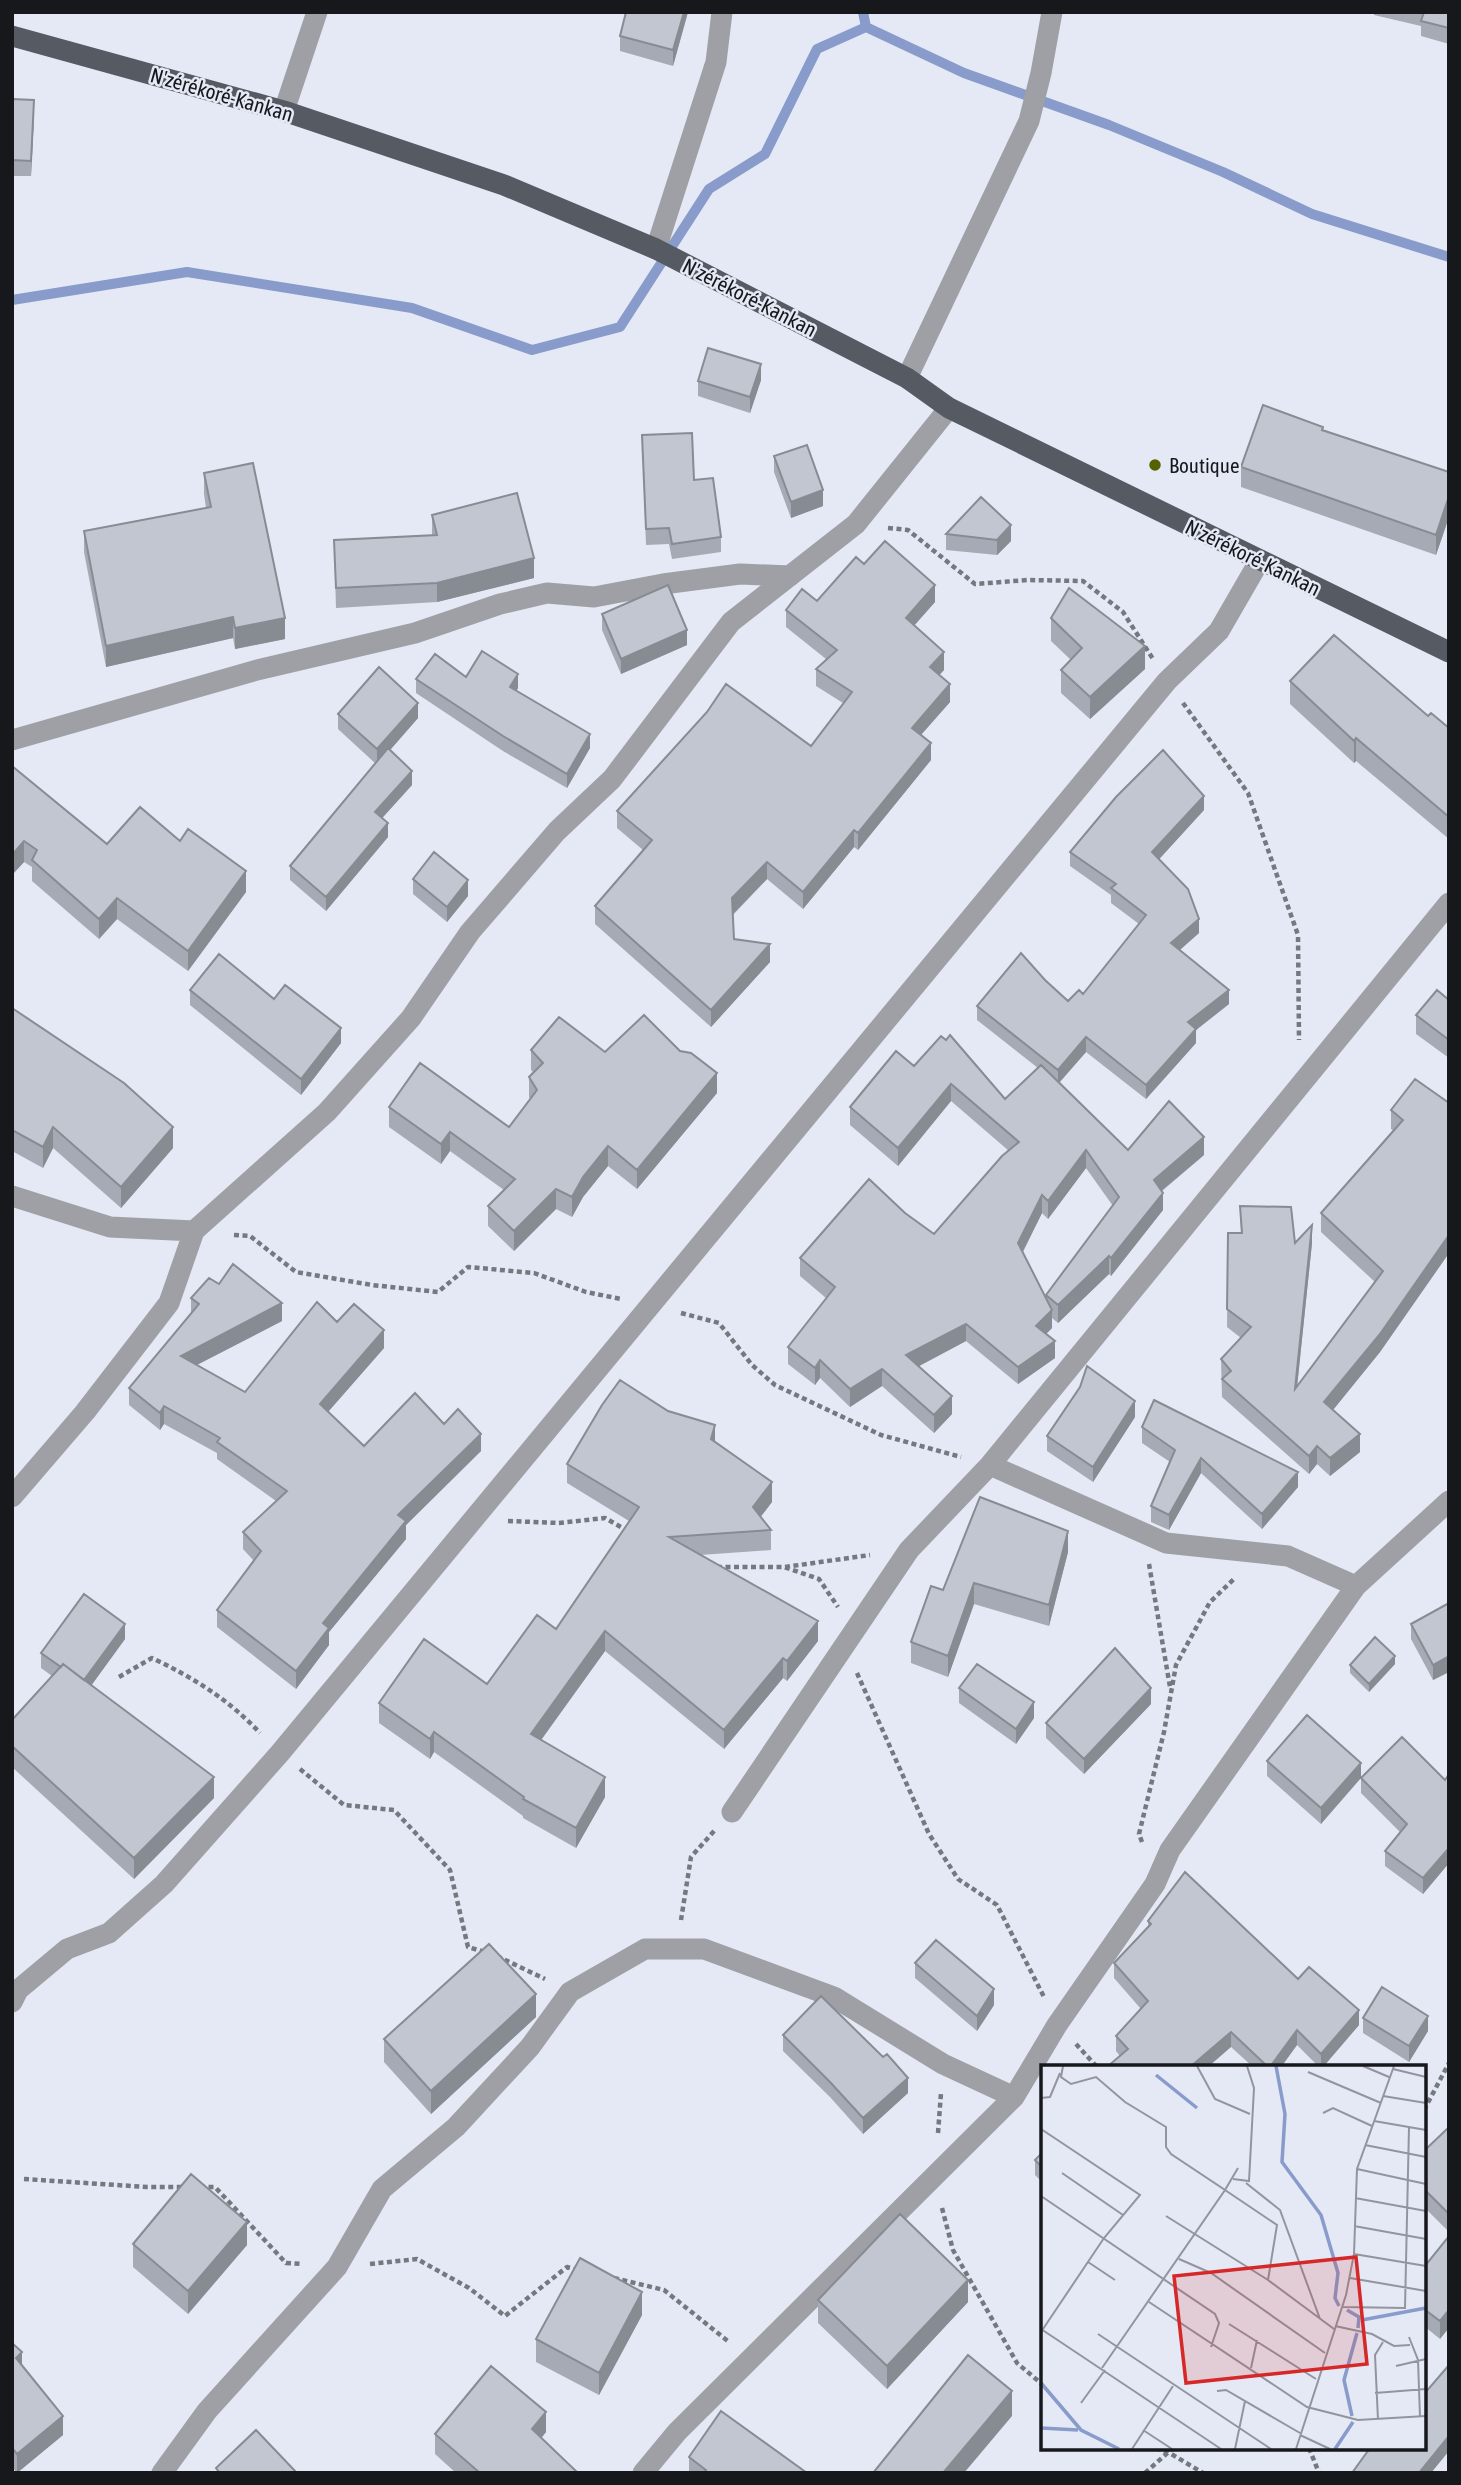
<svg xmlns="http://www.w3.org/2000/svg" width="1461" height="2485" viewBox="0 0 1461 2485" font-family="'Asap Condensed',sans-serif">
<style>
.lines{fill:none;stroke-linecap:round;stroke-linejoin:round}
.stream{stroke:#889bca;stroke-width:10}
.path{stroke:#74787f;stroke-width:4.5;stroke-dasharray:5 3.5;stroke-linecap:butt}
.minor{stroke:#9ea0a5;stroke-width:21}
.trunk{stroke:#565a63;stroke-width:21}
.wall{fill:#a6aab4;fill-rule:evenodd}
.shaded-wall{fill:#878b92}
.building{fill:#c1c6d1;stroke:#878b92;stroke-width:2}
.poi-dot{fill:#566202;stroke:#e4e9f5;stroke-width:2.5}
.labels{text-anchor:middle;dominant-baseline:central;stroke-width:5;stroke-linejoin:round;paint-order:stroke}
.street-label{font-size:21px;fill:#16181c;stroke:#e4e9f5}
.poi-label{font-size:21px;fill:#16181c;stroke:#e4e9f5;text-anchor:start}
.inset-river{fill:none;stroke:#889bca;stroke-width:3.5}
.inset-road{fill:none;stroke:#92959e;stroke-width:2}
.view{fill:#d62828;fill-opacity:0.15;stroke:#d62828;stroke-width:3.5}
.inset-edge{fill:none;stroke:#16181c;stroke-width:3.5}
</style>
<rect width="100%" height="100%" fill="#e4e9f5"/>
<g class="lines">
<path class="stream" d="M863,12L866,27
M12,300L187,272L412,308L532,350L620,327L709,189L765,154L817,49L866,27L964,73L1109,125L1223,172L1312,214L1449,257"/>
<path class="path" d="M888,528L908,530L975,584L1028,580L1083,581L1123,612L1153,659
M1183,703L1248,793L1298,935L1299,1040
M234,1235L250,1236L296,1272L372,1285L438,1292L468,1267L534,1273L586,1292L621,1299
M681,1313L719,1323L752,1365L775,1385L881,1435L961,1457
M508,1521L559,1523L605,1518L628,1531
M1149,1564L1170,1687
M717,1567H784L819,1579L838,1607
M785,1567L870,1555
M857,1673L929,1834L958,1879L997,1905L1044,1997
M119,1677L152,1658C194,1678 228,1699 260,1733
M300,1769L344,1805L394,1810L450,1870L468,1947L485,1952
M1142,1842L1139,1834L1164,1732L1176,1665L1210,1602L1235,1578
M681,1920L691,1857L715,1830
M497,1956L545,1979
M1076,2044L1097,2067
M1424,2110L1449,2063
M938,2133L941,2093
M24,2179L147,2187H184
M200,2187H215L286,2263L302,2264
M942,2208L953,2250L1017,2363L1043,2385
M370,2264L417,2259L469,2288L505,2316L567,2267L578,2270
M614,2278L664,2290L729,2342
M1156,2448L1168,2452L1203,2473
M1309,2448L1319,2473
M1145,2473L1173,2448"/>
<path class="minor" d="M284,111L317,12
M656,249L716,62L722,12
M907,378L1029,121L1041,73L1052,12
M12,740L257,670L415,633L500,604L547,593L594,597L663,584L740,574L790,576
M12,1196L110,1227L194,1231
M990,1465L1166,1543L1288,1556L1356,1586
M12,1497L85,1412L169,1303L194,1231L327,1112L411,1018L470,932L557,831L612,779L731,622L856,524L949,408
M732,1812L909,1550L990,1465L1449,903
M12,2002L18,1990L67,1949L109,1933L164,1884L280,1753L1167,681L1219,631L1260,560
M162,2473L207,2411L337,2267L382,2189L456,2127L530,2047L570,1992L645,1949H704L834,1997L943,2064L1014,2097
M643,2473L677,2432L1014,2097L1057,2025L1155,1884L1170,1850L1356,1586L1449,1501"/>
<path class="trunk" d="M12,36L284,111L504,185L656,249L907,378L949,408L1449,652"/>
</g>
<path class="wall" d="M688,12L673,66L620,51V36Z
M1374,12H1449V44L1421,36V26L1374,15Z
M12,99L34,116L31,176H12Z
M761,380L750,413L698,396V381Z
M1323,430L1449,472V517L1436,555L1241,487V467Z
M642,435L694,480L721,537V552L672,559L669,544L646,545Z
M774,456L823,506L791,518L774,472Z
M204,473L285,639L235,649L233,638L106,667L84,552V531L206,508L204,494Z
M432,515L534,578L437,602L336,608L334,540L432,535Z
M946,534L1011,541L997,555L946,550Z
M864,564L935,602L914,625L944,670L939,675L950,702L921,735L931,760L858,850L854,847L803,909L767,879L733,915L734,939L770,962L711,1027L595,924V906L643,850L617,828V811L811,746L843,703L816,686V669L826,659L786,627V610L817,601Z
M602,614L687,645L621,674L602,630Z
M1051,618L1145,669L1090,719L1061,693V670L1071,660L1051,641Z
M466,677L518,688L516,691L590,748L567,788L503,751L416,693V679Z
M1290,681L1428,716L1449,728V839L1356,761L1354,763L1290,704Z
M338,714L418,718L390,750L412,785L382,818L388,837L326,911L290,880V866L376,764L338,729Z
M12,766L107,844L180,841L246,892L188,971L117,919L99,939L32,881V867L24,862L12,875Z
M1204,810L1159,859L1199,933L1179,950L1229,1004L1196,1030V1043L1146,1099L1086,1052L1059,1083L1128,1150L1204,1155L1162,1191L1163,1210L1111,1276L1109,1274L1058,1323L1052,1318V1328L1046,1334L1055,1358L1018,1384L966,1341L919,1366L952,1414L934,1433L882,1386L850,1407L820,1378L815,1385L788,1364V1347L826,1298L800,1276V1258L905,1213L934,1234L1009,1151L951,1101L898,1166L850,1125V1107L914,1066L1005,1099L1038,1068L977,1020V1006L1045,980L1068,1001L1083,994L1139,924L1111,903V895L1070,866V852ZM1086,1168L1113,1206L1046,1295V1297L1023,1252L1042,1213L1048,1219Z
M413,879L468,896L447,922L413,894Z
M190,990L274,999L341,1043L301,1095L190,1005Z
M1449,1000V1058L1416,1034V1015Z
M12,1008L173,1148L121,1208L53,1148L43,1168L12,1151Z
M531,1050L605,1052L717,1093L637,1189L608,1166L583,1197L572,1217L556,1209L514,1251L488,1226V1206L504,1190L450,1151L441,1164L389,1127V1107L509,1127L530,1099L529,1097V1077L534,1073L531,1070Z
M1449,1103V1253L1380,1352L1333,1410L1360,1452L1330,1476L1317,1464L1309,1474L1222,1397L1221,1359L1241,1338L1227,1327L1228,1233H1241L1240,1206L1295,1243H1312L1297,1386L1375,1282L1321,1232V1213L1393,1130L1391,1129V1110Z
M191,1298L282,1321L197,1365L245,1392L337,1322L384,1348L328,1412L364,1446L444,1424L481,1451L406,1525V1539L329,1632V1645L296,1689L217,1627V1610L254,1561L243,1549V1532L276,1501L217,1459V1453L164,1424L160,1430L129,1405V1388L191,1315Z
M1135,1417L1093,1482L1047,1451V1436Z
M1142,1427L1298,1487L1262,1529L1201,1473L1169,1530L1151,1522V1506L1170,1462L1142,1443Z
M715,1442L772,1502L760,1517L771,1530V1550L700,1555L818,1641L787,1681L783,1678L724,1749L605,1651L541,1740L605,1797L576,1848L523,1818V1816L434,1752L430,1759L379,1723V1703L487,1684L556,1629L629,1521L567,1483V1464Z
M1068,1552L1049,1626L974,1604L948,1677L911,1663V1642L943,1590Z
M1449,1603V1672L1433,1680L1411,1639V1624Z
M125,1639L91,1686L214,1798L134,1879L12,1767V1720L52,1676L41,1668V1653Z
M1395,1664L1369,1692L1350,1673V1665Z
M959,1688L1034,1718L1016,1744L959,1703Z
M1151,1704L1084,1774L1046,1738V1723Z
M1267,1761L1361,1763L1321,1824L1267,1776Z
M1449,1774V1863L1423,1894L1385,1866V1851L1400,1832L1361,1793V1778L1445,1780Z
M1148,1921L1298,1979L1359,2025L1323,2067H1319L1297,2045L1281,2067H1253L1231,2047L1120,2056L1116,2051V2036L1141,2009L1114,1978V1963L1148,1926Z
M915,1963L994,2005L977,2031L915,1978Z
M536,2017L431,2114L384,2062V2039Z
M1363,2018L1428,2031L1409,2062L1363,2033Z
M783,2035L908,2093L863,2134L830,2097L783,2051Z
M1449,2127V2232L1424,2207V2151Z
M1043,2152V2183L1035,2175V2160Z
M1449,2236L1440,2339L1424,2326V2267Z
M133,2244L247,2245L188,2314L133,2267Z
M818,2300L968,2302L887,2389L818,2323Z
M642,2315L599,2395L536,2362V2339Z
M12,2343L22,2366L63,2435L17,2473L12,2467Z
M546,2432L541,2438L578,2473H456L435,2454V2434Z
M689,2457L807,2473H689Z"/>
<path class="shaded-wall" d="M684,12H688L673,66V50Z
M34,100V116L31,176V161Z
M761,364V380L750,413V397Z
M823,490V506L791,518V502Z
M1449,496V517L1436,555V535Z
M1011,525V541L997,555V540Z
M534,558V578L437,602V583Z
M935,585V602L906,635V618Z
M233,617V638L106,667V646Z
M285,618V639L235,649V628Z
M687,630V645L621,674V659Z
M1145,646V669L1090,719V697Z
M944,652V670L930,685V667Z
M518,674V688L510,702V687Z
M950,684V702L912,745V728Z
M418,703V718L377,765V749Z
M590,734V748L567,788V774Z
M1356,738V761L1354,763V741Z
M931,743V760L858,850V833Z
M412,771V785L375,826V812Z
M1204,796V810L1152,867V852Z
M388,823V837L326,911V897Z
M854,830V847L803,909V892Z
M24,841V862L12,875V855Z
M767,862V879L732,915V898Z
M246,871V892L188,971V951Z
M468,880V896L447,922V907Z
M117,898V919L99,939V919Z
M1199,919V933L1171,958V943Z
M770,944V962L711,1027V1010Z
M1229,990V1004L1196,1030V1043L1146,1099V1085L1188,1022Z
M341,1028V1043L301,1095V1079Z
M1086,1037V1052L1058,1084V1070Z
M717,1073V1093L637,1189V1170Z
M951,1084V1101L898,1166V1148Z
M53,1127V1148L43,1168V1147Z
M173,1127V1148L121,1208V1187Z
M450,1132V1151L441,1164V1144Z
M1204,1137V1155L1154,1197V1180Z
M608,1146V1166L583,1197L572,1217V1197L583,1177Z
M1086,1150V1168L1048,1219V1201Z
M556,1189V1209L514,1251V1231Z
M1163,1193V1210L1111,1276V1258Z
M1042,1195V1213L1018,1261V1243Z
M1312,1225V1243L1295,1407V1389Z
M1449,1235V1253L1380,1352L1324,1421V1402Z
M1109,1256V1274L1058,1323V1305Z
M282,1303V1321L181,1373V1356Z
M1052,1310V1328L1036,1344V1326Z
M966,1324V1341L906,1373V1355Z
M384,1330V1348L320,1421V1404Z
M1055,1341V1358L1018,1384V1367Z
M820,1360V1378L815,1385V1368Z
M882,1369V1386L850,1407V1389Z
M952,1396V1414L934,1433V1415Z
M1135,1401V1417L1093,1482V1467Z
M164,1406V1424L160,1430V1413Z
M715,1425V1445L711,1439Z
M481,1434V1451L406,1525V1539L329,1632V1645L296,1689V1671L323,1623L398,1515Z
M1360,1434V1452L1330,1476V1458Z
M1317,1446V1464L1309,1474V1456Z
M1201,1458V1473L1169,1530V1515Z
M1298,1472V1487L1262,1529V1514Z
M772,1482V1502L753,1527V1507Z
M1068,1531V1552L1049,1626V1605Z
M974,1583V1604L948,1677V1656Z
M818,1621V1641L787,1681V1661Z
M125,1624V1639L82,1698V1683Z
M605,1631V1651L531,1754V1734Z
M1395,1656V1664L1369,1692V1684Z
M1449,1656V1672L1433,1680V1665Z
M783,1658V1678L724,1749V1730Z
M1151,1688V1704L1084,1774V1759Z
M1034,1702V1718L1016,1744V1729Z
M434,1732V1752L430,1759V1739Z
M1361,1763V1778L1321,1824V1808Z
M214,1777V1798L134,1879V1858Z
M605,1777V1797L576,1848V1828Z
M1449,1848V1863L1423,1894V1878Z
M994,1989V2005L977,2031V2016Z
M536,1994V2017L431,2114V2091Z
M1359,2010V2025L1323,2067H1321V2054Z
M1428,2016V2031L1409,2062V2046Z
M1297,2030V2045L1281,2067H1270Z
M1231,2032V2047L1208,2067H1190Z
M908,2078V2093L863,2134V2118Z
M247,2222V2245L188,2314V2291Z
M968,2280V2302L887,2389V2366Z
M642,2292V2315L599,2395V2373Z
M1449,2310V2328L1440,2339V2321Z
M22,2352V2370L16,2358Z
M1012,2391V2416L964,2473H943Z
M546,2412V2432L532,2450V2429Z
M63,2416V2435L17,2473V2454Z
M1449,2436V2451L1431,2473H1419Z"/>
<path class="building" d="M626,12H684L673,50L620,36Z
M1424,12H1449V28L1421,21Z
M12,99L34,100L31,161L12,160Z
M708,348L761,364L750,397L698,381Z
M1263,405L1323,427L1322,430L1449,472V496L1436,535L1241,467Z
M692,433L694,480L713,478L721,537L672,544L669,528L646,529L642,435Z
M807,445L823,490L791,502L774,456Z
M253,463L285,618L235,628L233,617L106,646L84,531L211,507L204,473Z
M517,493L534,558L437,583L336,588L334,540L437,535L432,515Z
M981,497L1011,525L997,540L946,534Z
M885,541L935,585L906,618L944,652L930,667L950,684L912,728L931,743L858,833L854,830L803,892L767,862L732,898L734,939L770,944L711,1010L595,906L652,840L617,811L707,712L726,684L811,746L852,692L816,669L837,650L786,610L802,589L817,601L856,557L864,564Z
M668,585L687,630L621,659L602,614Z
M1069,588L1145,646L1090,697L1061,670L1082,648L1051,618Z
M1334,635L1428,716L1431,713L1449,728V817L1356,738L1354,741L1290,681Z
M482,651L518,674L510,687L590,734L567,774L503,736L416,679L435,654L466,677Z
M379,667L418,703L377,749L338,714Z
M388,748L412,771L375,812L388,823L326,897L290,866Z
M1163,750L1204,796L1152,852L1188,889L1199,919L1171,943L1229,990L1188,1022L1196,1029L1146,1085L1086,1037L1058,1070L977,1006L1021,953L1045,980L1068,1001L1079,990L1083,994L1146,915L1111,888L1116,884L1070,852L1116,797Z
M12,766L107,844L140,807L180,841L188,829L246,871L188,951L117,898L99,919L32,860L37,850L24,841L12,855Z
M434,852L468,880L447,907L413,879Z
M219,954L274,999L285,985L341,1028L301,1079L190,990Z
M1437,990L1449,1000V1040L1416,1015Z
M12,1008L124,1083L173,1127L121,1187L53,1127L43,1147L12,1130Z
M644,1015L680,1051L691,1053L717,1073L637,1170L608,1146L583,1177L572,1197L556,1189L514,1231L488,1206L515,1179L450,1132L441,1144L389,1107L420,1063L509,1127L537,1090L529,1077L543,1063L531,1050L559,1017L605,1052Z
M950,1035L1005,1099L1041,1065L1128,1150L1169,1101L1204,1137L1154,1180L1163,1193L1111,1258L1109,1256L1058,1305L1046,1295L1119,1197L1086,1150L1048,1201L1042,1195L1018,1243L1052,1310L1036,1326L1055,1341L1018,1367L966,1324L906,1355L952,1396L934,1415L882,1369L850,1389L820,1360L815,1368L788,1347L835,1287L800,1258L869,1179L905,1213L934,1234L1002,1156L1019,1142L951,1084L898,1148L850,1107L896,1051L914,1066L941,1036L946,1040Z
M1415,1079L1449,1103V1235L1380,1334L1324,1402L1360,1434L1330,1458L1317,1446L1309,1456L1222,1379L1231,1371L1221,1359L1251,1327L1227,1309L1228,1233H1242L1240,1206L1291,1207L1295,1243L1312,1225L1295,1389L1383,1271L1321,1213L1403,1120L1391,1110Z
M233,1264L282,1303L181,1356L245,1392L317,1302L337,1322L354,1304L384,1330L320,1404L364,1446L415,1393L444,1424L458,1409L481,1434L398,1515L406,1521L323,1623L329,1628L296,1671L217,1610L261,1551L243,1532L287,1491L217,1442L220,1438L164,1406L160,1413L129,1388L199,1304L191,1298L209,1278L219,1284Z
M1087,1366L1135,1401L1093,1467L1047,1436L1080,1387Z
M620,1380L668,1411L715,1425L711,1439L772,1482L753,1507L771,1530L669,1537L818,1621L787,1661L783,1658L724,1730L605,1631L531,1734L605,1777L576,1828L523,1799L524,1797L434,1732L430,1739L379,1703L424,1639L487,1684L537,1615L556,1629L639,1507L567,1464L602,1405Z
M1154,1400L1298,1472L1262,1514L1201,1458L1169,1515L1151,1506L1175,1450L1142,1427Z
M980,1497L1068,1531L1049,1605L974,1583L948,1656L911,1642L931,1586L943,1590Z
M84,1594L125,1624L84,1680L63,1664L61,1667L41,1653Z
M1449,1603V1656L1433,1665L1411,1624Z
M1375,1637L1395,1656L1369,1684L1350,1665Z
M1115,1648L1151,1688L1084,1759L1046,1723Z
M63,1664L214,1777L134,1858L12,1746V1720Z
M977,1664L1034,1702L1016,1729L959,1688Z
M1307,1715L1361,1763L1321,1808L1267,1761Z
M1402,1737L1445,1780L1449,1774V1848L1423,1878L1385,1851L1407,1824L1361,1778Z
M1185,1872L1298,1979L1309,1967L1359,2010L1321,2054L1297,2030L1270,2067H1268L1231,2032L1190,2067H1107L1128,2049L1116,2036L1148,2001L1114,1963L1151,1924L1148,1921Z
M936,1940L994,1989L977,2016L915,1963Z
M489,1944L536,1994L431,2091L384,2039Z
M1382,1987L1428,2016L1409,2046L1363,2018Z
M821,1996L883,2057L887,2054L908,2078L863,2118L830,2082L783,2035Z
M1449,2127V2214L1424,2189V2151Z
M1043,2152V2168L1035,2160Z
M191,2174L247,2222L188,2291L133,2244Z
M900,2214L968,2280L887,2366L818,2300Z
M1449,2236V2310L1440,2321L1424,2309V2267Z
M580,2258L642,2292L599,2373L536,2339Z
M12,2343L22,2352L16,2358L63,2416L17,2454L12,2448Z
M968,2355L1012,2391L943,2473H873Z
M1449,2365V2436L1419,2473H1352L1370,2448H1424V2394Z
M491,2366L546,2412L532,2429L578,2473H480L435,2434Z
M721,2411L807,2473H703L706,2470L689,2457Z
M256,2430L297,2473H220L216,2468Z"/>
<circle class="poi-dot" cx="1155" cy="465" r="7"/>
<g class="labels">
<g class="street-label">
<text transform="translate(222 94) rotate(16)">N'zérékoré-Kankan</text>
<text transform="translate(750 297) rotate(27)">N'zérékoré-Kankan</text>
<text transform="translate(1253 557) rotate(26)">N'zérékoré-Kankan</text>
</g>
<g class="poi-label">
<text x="1169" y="465">Boutique</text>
</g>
</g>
<g transform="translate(1041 2065)">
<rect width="385" height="385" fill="#e4e9f5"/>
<path class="inset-river" d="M235,1L244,49L241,97L280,150L297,208L294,233L298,241M115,10L156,43M306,245L318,252L317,263M321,255L385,243M0,318L40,365L78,384M311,351L303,315L316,268M0,363L37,365M294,384L312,357"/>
<path class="inset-road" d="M22,1L20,12L30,19L55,12L84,37L125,62V82L130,89L184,125L61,303M156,1L174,34L209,49M322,1L348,12M352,4L385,12M267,7L340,38M342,31L385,38M0,33L9,32L19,8M282,48L292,43L331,61M333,56L385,65M0,64L99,130L63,173L0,267M324,80L385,92M197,103L184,125L236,160L227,215M316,104L385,119M21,108L82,150M192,114L208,116L213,23L206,1M205,118L239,145L279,254M0,131L174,249L178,258L170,282M314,133L385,146M125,151L227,215L293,264M313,161L385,174M313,189L385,201M138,194L170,208L284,288M47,197L74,215M309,213L385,226M108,237L266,342L317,355L385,351M302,242L364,243L368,62M188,259L275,314M294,261L331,269L353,281L369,280M0,264L180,384M57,269L230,384M368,272L377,295L379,352M355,301L385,294M210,303L216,275M176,326L185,325L259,368M334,328L385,324M40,338L64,305M337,355L334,290L342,277M102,365L131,384M259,370L289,384M91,384L132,321M194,384L204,336M255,384L305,230L313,189L316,104L353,1"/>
<path class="view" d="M315,192L326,299L145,318L133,211Z"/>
<rect width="385" height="385" class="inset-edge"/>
</g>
<rect width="1461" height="2485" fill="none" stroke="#16181c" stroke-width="28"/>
</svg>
